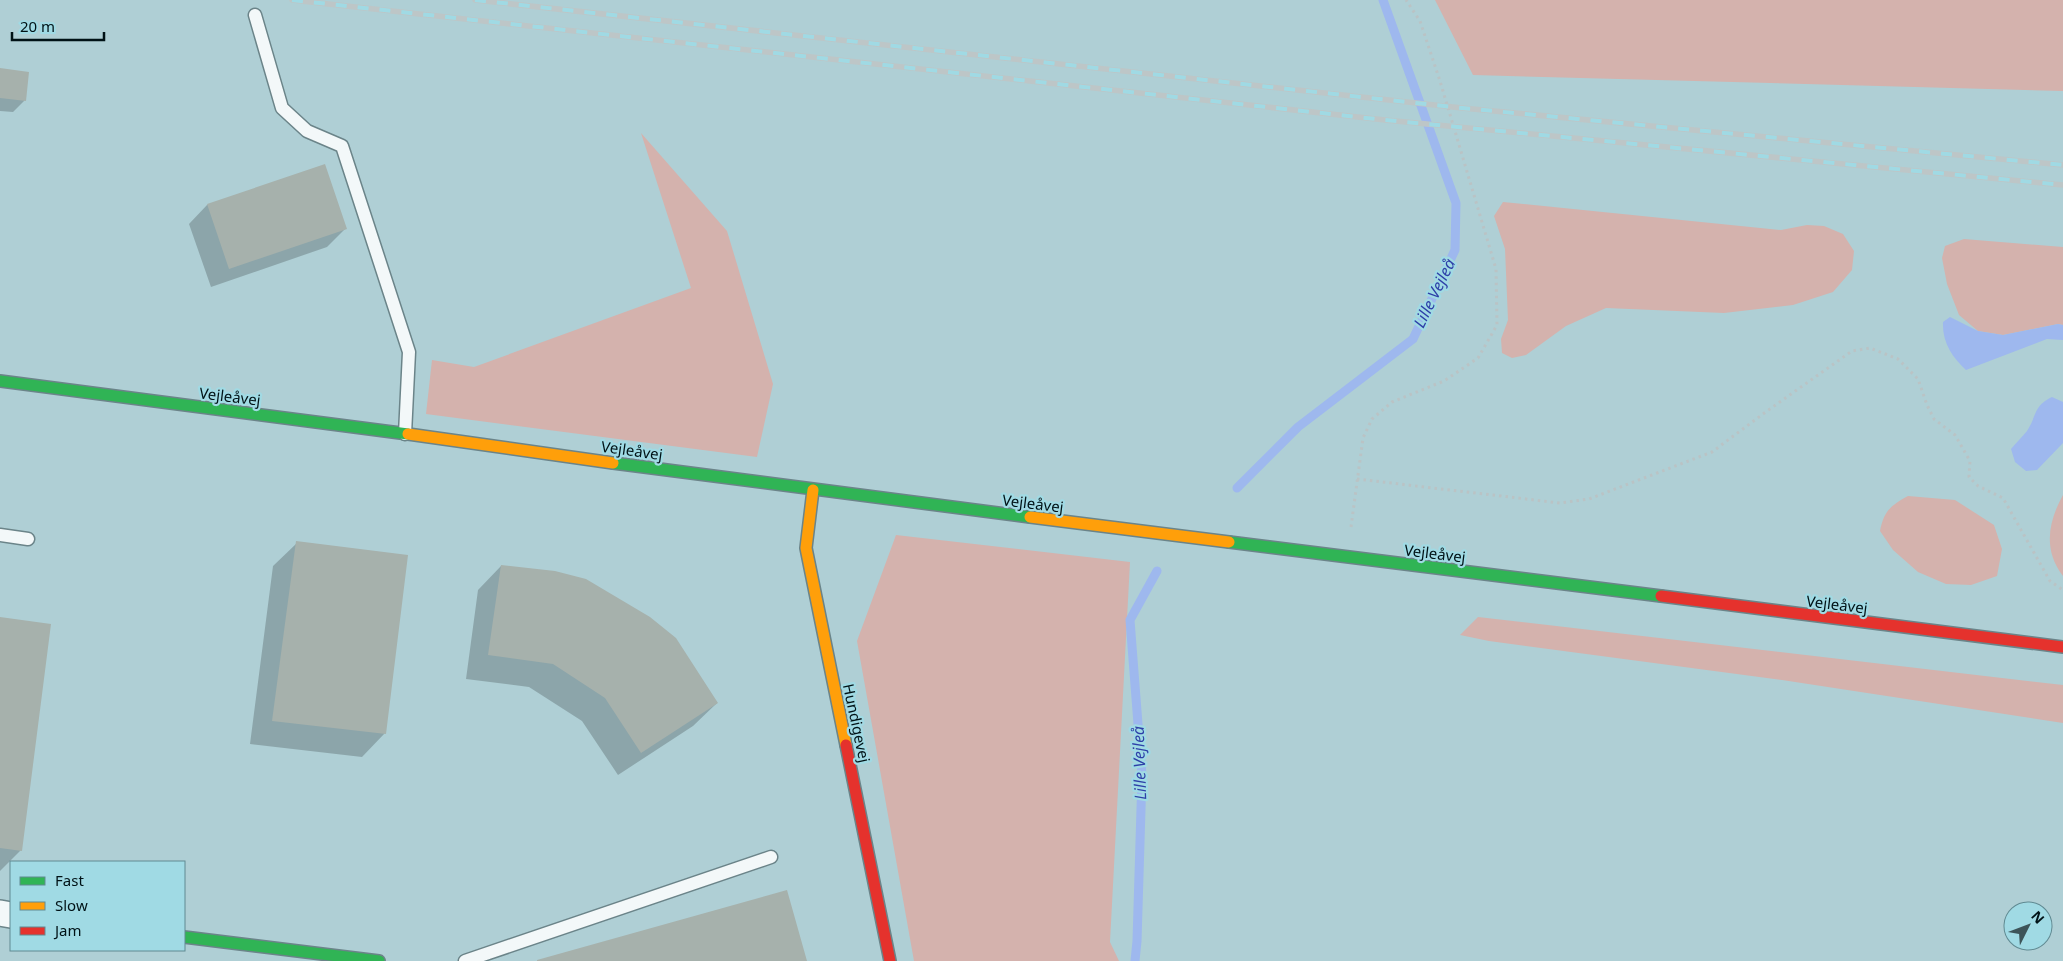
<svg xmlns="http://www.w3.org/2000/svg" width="2063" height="961" viewBox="0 0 2063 961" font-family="'Noto Sans',sans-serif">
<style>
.green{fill:#d4b2ad}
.water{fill:#9eb8ee}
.shadow{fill:#0003}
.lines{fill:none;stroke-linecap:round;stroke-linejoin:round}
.stream{stroke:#9eb8ee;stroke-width:9}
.building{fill:#a6b1ac}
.lane-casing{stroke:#6b8489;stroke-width:15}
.street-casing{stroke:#6b8489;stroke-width:28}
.fast-casing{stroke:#6b8489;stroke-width:14}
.slow-casing{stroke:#6b8489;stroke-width:14}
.jam-casing{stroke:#6b8489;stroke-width:14}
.path{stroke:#bac3c5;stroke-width:3;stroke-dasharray:2.5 4;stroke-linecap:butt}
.lane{stroke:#f3f8f9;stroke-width:12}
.street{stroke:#f3f8f9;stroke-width:25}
.fast{stroke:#30b455;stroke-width:11}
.slow{stroke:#ff9f0a;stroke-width:11}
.jam{stroke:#e5322d;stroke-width:11}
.rail-casing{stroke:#bdc6c7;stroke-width:5.5}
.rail{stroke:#a0dae4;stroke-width:4;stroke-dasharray:11;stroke-linecap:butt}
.labels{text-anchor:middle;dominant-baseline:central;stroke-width:4.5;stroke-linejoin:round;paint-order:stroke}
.street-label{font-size:15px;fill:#001216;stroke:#a0dae4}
.water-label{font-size:16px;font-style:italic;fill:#2e40a8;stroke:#a0dae4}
</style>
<rect width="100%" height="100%" fill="#afcfd5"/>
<path class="green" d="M1435,0H2063V91L1473,75Z
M641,133L727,231L773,384L757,457L426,414L432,360L474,367L691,288Z
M1503,202L1781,230L1807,225L1824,226L1843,234L1854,251L1852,270L1833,292L1793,305L1724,313L1606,308L1566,326L1526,355L1512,358L1502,353L1501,339L1508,320L1505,249L1494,216Z
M1964,239L2063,247V325L2058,324L2003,335L1978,331L1959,315L1947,284L1942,258L1945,246Z
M2063,495V576C2043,550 2048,522 2063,495Z
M1908,496L1955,500L1994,525L2002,549L1997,576L1971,585L1946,584L1918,572L1893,550L1880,531C1884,511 1890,506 1908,496Z
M896,535L1130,562L1110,942L1119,961H914L857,641Z
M1478,617L2063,685V723L1782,680L1489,641L1460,635Z"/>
<path class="water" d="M1950,317L1978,331L2003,335L2058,324L2063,325V340L2047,339L1966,370C1952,357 1942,342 1943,322Z
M2052,397L2063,402V443L2037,470L2026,471L2015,462L2011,449C2016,443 2022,437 2027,431C2037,416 2033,406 2052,397Z"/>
<path class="shadow" d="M0,69L25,100L13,112L0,111Z
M324,166L345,229L327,247L211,287L189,224L207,205Z
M297,543L385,733L362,757L250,744L273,566Z
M501,566L717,703L693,726L618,775L582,721L529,687L466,679L478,590Z
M0,619L21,850L0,871Z"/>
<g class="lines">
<path class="stream" d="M1237,488L1298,427L1413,339L1455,250L1456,203L1383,0
M1135,961L1137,941L1142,776L1130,620L1157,571"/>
</g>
<path class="building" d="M0,68L29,72L26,101L0,98Z
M325,164L347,229L229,269L207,204Z
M296,541L408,555L386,734L272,721Z
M501,565L555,571L586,579L650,617L676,638L718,703L641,753L605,698L553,664L488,655Z
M0,617L51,624L22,851L0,848Z
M787,890L807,961H537V960Z"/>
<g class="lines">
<defs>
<path id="lane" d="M255,15L282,108L307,131L342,146L409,352L405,434
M0,535L28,539
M465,961L771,857"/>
<path id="street" d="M0,913L11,915"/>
<path id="fast" d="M0,381L408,434
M613,463L1030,517
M1229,542L1661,596
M184,937L379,961"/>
<path id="slow" d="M408,434L613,463
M813,490L806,548L846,745
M1030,517L1229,542"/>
<path id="jam" d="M1661,596L2063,647
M846,745L890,961"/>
</defs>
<use href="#lane" class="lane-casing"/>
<use href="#street" class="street-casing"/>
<use href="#fast" class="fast-casing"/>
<use href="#slow" class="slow-casing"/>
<use href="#jam" class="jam-casing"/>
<path class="path" d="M1357,479L1560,503L1589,499L1712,452L1767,411L1852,351L1870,348L1898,359L1918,379L1927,405L1934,419L1955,435L1970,461L1969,477L1978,486L2003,498L2050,581L2063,590
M1351,527L1363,438L1372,419L1392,402L1444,381L1478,358L1497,325L1496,269L1440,81L1420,21L1406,0"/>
<use href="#lane" class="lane"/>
<use href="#street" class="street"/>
<use href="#fast" class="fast"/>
<use href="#slow" class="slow"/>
<use href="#jam" class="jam"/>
<defs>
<path id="rail" d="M292,0L1385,120L2063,185
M475,0L1462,108L2063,165"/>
</defs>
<use href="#rail" class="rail-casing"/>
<use href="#rail" class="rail"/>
</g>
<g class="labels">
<g class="street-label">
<text transform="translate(230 396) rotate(7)">Vejleåvej</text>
<text transform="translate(632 450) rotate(8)">Vejleåvej</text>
<text transform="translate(1033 503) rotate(7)">Vejleåvej</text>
<text transform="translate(1435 553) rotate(7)">Vejleåvej</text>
<text transform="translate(1837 604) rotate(7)">Vejleåvej</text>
<text transform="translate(857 723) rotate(78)">Hundigevej</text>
</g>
<g class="water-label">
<text transform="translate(1434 293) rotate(-64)">Lille Vejleå</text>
<text transform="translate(1139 763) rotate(-92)">Lille Vejleå</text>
</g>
</g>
<rect x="10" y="861" width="175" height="90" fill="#a0dae4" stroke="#608a92"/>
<rect x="20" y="877" width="25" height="8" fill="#30b455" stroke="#608a92"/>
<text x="55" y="886" font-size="15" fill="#001216">Fast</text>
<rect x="20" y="902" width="25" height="8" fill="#ff9f0a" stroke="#608a92"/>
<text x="55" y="911" font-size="15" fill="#001216">Slow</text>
<rect x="20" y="927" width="25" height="8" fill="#e5322d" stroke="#608a92"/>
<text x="55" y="936" font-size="15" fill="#001216">Jam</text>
<g transform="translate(2028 926) rotate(48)"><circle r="24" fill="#a0dae4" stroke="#608a92"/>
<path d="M0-4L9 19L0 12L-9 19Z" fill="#3d5459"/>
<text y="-8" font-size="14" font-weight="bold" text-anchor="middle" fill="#001216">N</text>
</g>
<path d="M12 32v8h92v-8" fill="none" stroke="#001216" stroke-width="2.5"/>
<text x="20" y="32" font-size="15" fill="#001216" stroke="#a0dae4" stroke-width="4" paint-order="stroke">20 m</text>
</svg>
